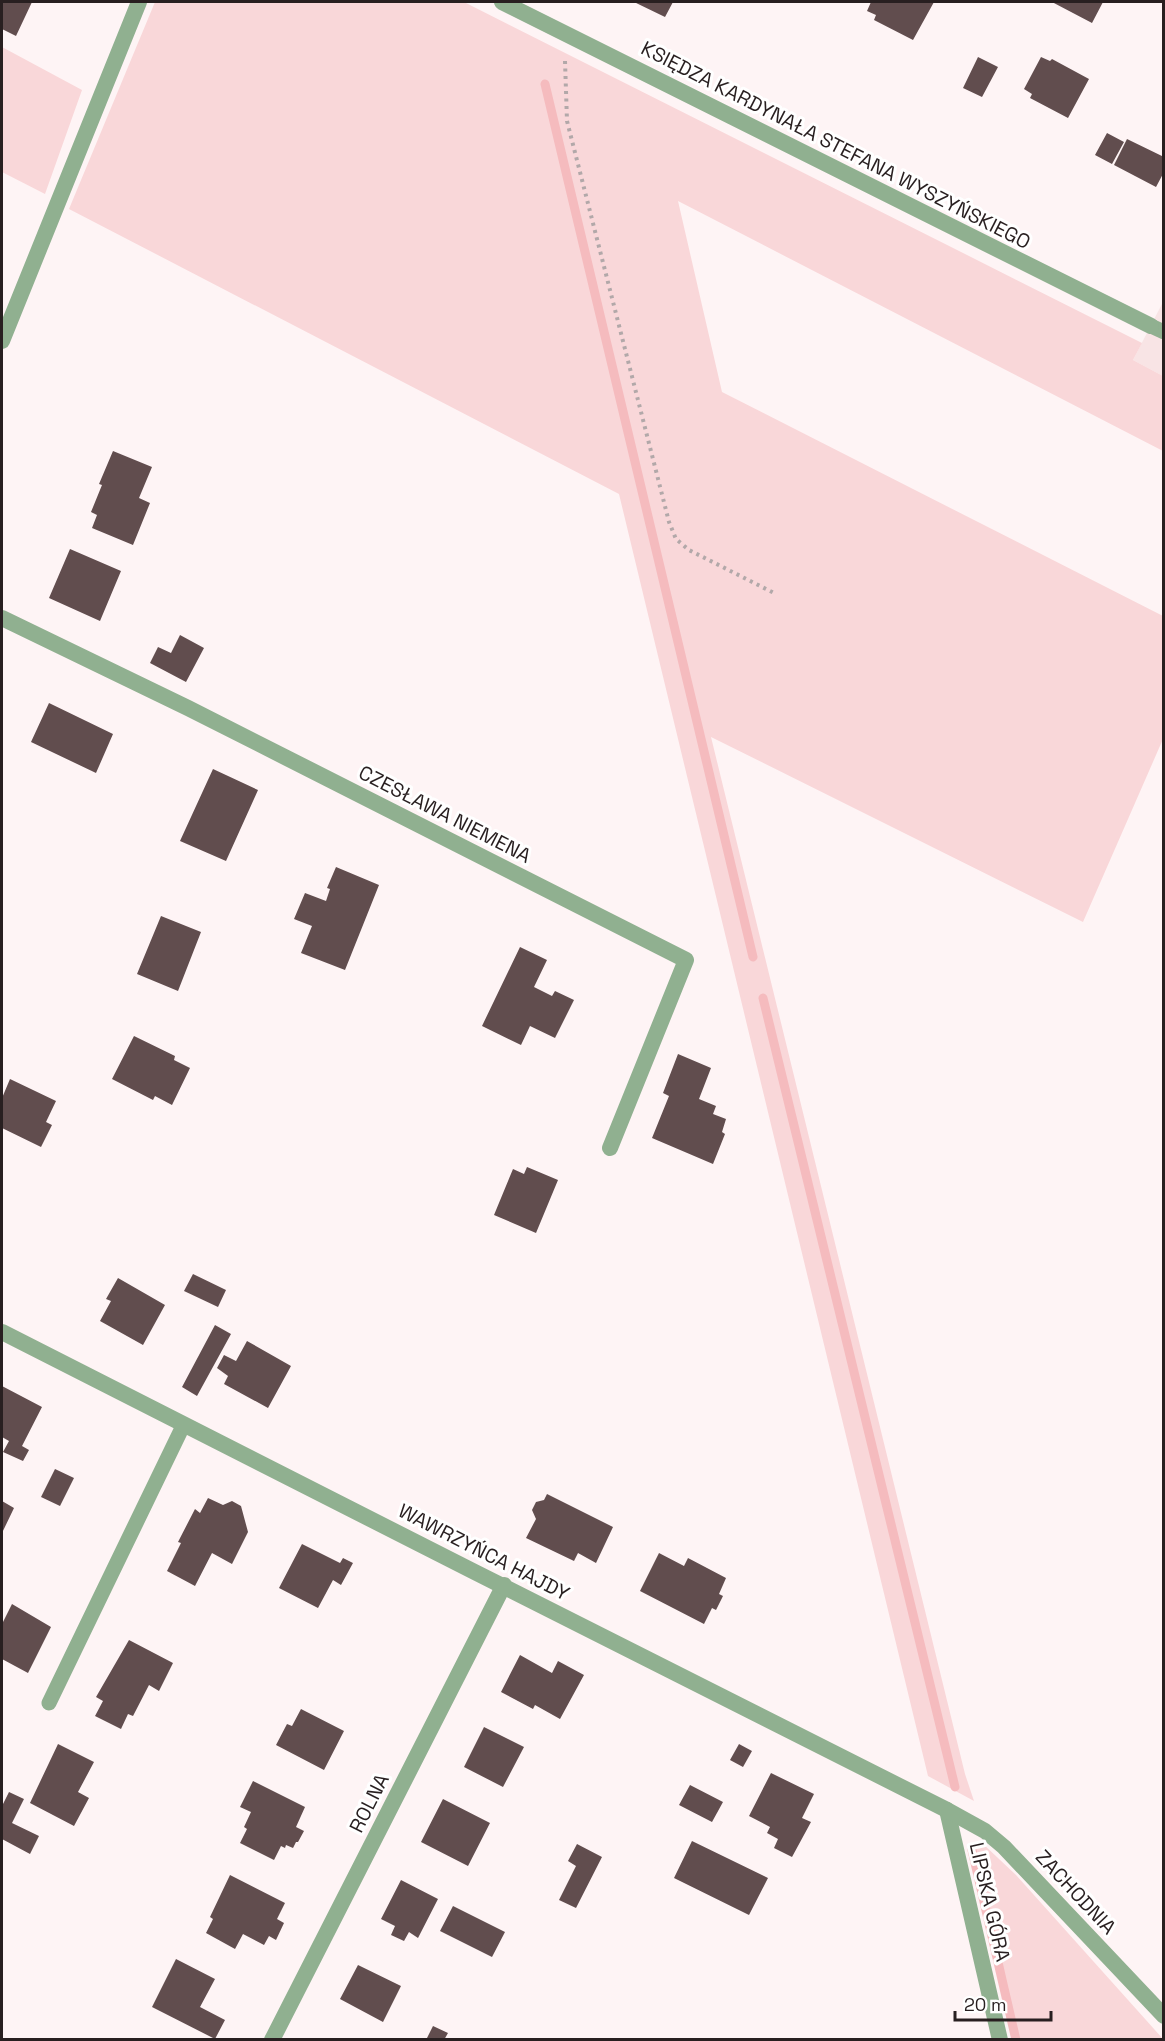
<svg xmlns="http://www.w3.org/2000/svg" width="1165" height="2041" viewBox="0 0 1165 2041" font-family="'Space Grotesk',sans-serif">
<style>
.built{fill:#f8e4e5}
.green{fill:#f9d7d9}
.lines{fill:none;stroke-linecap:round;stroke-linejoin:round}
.stream{stroke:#f5bbbe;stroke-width:9}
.building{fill:#614d4e}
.path{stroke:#b2a8a9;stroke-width:4;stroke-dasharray:3 4.5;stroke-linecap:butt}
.service{stroke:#90b090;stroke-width:15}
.minor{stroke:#90b090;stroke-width:16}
.tertiary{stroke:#90b090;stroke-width:16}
.labels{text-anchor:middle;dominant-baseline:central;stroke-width:6;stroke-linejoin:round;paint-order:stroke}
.street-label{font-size:20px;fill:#281f20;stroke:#fff}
</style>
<rect width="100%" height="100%" fill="#fef4f5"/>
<path class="built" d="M1163,302V376L1133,360Z"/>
<path class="green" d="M155,2H464L1142,343L1133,360L1163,376V451L678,201L722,392L1163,616V739L1083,922L711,737L965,1774L974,1801L928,1776L619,494L69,209Z
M2,47L82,90L45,194L2,172Z
M981,1842L1016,1875L1163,2039H1014L969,1845Z"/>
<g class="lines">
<path class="stream" d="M545,84L753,957
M763,998L955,1787
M972,1850L1016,2040"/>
</g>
<path class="building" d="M2,2H32L16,36L2,29Z
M634,2H673L665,17Z
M871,2H934L913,40L874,20L876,15L867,11Z
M1052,2H1103L1092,23Z
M978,57L998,67L982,97L963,88Z
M1041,57L1050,61L1052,59L1089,79L1068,118L1030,98L1032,94L1024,89Z
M1107,133L1124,142L1112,164L1095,155Z
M1127,139L1164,157V172L1156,187L1114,165Z
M113,451L152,467L139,498L150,503L133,545L92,528L97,515L91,512L102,485L99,484Z
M70,549L121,571L100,621L49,598Z
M180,635L204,648L186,682L150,663L158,647L171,653Z
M49,703L113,734L96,773L31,742Z
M213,769L258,790L226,861L180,841Z
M336,867L379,885L345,970L301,953L312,926L294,919L305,893L326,901L330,889L327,888Z
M161,916L201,932L178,991L137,974Z
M520,947L547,960L534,987L552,996L555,991L574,1000L555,1038L530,1026L521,1045L482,1026Z
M134,1036L175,1056L174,1060L190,1068L172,1105L155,1096L153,1100L112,1079Z
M678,1054L711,1068L699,1099L716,1106L713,1114L726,1119L722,1132L725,1134L713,1164L652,1138L669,1096L663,1093Z
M10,1079L56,1101L46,1122L52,1125L41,1147L2,1128L3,1105L2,1098Z
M527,1167L558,1180L536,1233L494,1215L513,1169L524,1174Z
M193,1274L226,1290L218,1307L184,1291Z
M118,1278L165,1305L143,1345L100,1321L111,1301L106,1299Z
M215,1325L231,1334L197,1396L182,1387Z
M247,1341L291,1366L268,1408L224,1384L228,1376L217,1368L224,1355L236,1361Z
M2,1386L42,1407L22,1446L29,1450L23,1461L3,1452L9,1441L2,1437Z
M55,1469L74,1478L60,1506L41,1497Z
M547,1494L613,1527L596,1563L578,1553L574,1561L526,1538L536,1519L532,1510L536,1502L544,1500Z
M208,1498L223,1505L232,1501L241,1506L248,1532L232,1564L212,1553L195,1586L167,1571L181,1543L178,1542L195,1509L200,1513Z
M2,1501L14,1508L2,1533Z
M302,1544L340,1563L343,1558L353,1563L341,1585L333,1580L318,1608L279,1588Z
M659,1553L684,1566L688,1558L726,1578L719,1594L723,1596L716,1610L712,1608L704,1624L640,1591Z
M12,1604L51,1627L28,1673L2,1659V1624Z
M129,1640L173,1663L159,1691L149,1685L133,1716L128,1714L121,1729L95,1716L103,1701L96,1697Z
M520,1655L552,1673L558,1661L584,1675L560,1719L535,1705L533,1709L501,1692Z
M301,1709L344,1731L324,1770L276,1745L287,1724L292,1726Z
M484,1727L524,1747L503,1787L464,1767Z
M58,1744L94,1762L78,1792L89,1798L74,1826L30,1803Z
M739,1744L752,1751L743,1767L730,1760Z
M771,1773L814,1794L802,1818L811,1822L792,1857L774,1848L778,1839L767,1833L770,1827L749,1816Z
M253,1781L305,1807L296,1827L304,1831L298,1842H296L293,1848L286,1845L285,1848L281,1846L274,1860L240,1843L247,1829L244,1827L251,1812L240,1807Z
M690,1785L723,1802L712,1822L679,1805Z
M9,1792L24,1799L12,1823L39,1836L30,1854L2,1839V1806Z
M443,1799L490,1823L468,1866L421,1842Z
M692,1841L768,1878L749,1915L674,1878Z
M577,1844L602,1857L576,1908L559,1900L576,1866L568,1861Z
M230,1875L285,1903L277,1919L284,1923L276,1940L269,1936L264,1945L243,1934L235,1949L206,1933L213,1919L210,1917Z
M401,1880L438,1899L418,1938L409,1932L404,1941L391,1935L395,1926L381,1919Z
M453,1906L505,1932L492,1957L440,1931Z
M176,1959L215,1979L200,2007L225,2020L215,2039L152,2007Z
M358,1965L401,1986L383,2022L340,1999Z
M433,2026L448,2033L444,2040H426Z"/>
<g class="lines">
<path class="path" d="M565,61L567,121L669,522L676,539L689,550L774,593"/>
<path class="service" d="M1151,326L1164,332
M49,1703L183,1426"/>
<path class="minor" d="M502,2L1151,326
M2,618L188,708L686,960L610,1148
M947,1810L1000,2040
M272,2040L504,1585"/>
<path class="tertiary" d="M2,341L139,2
M2,1332C316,1494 632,1650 947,1810L985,1831L1004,1847L1164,2016"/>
</g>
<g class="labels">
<g class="street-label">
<text transform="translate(836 145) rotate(27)">KSIĘDZA KARDYNAŁA STEFANA WYSZYŃSKIEGO</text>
<text transform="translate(445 814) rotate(27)">CZESŁAWA NIEMENA</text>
<text transform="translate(484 1552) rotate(27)">WAWRZYŃCA HAJDY</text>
<text transform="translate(369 1803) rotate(-63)">ROLNA</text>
<text transform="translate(1076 1892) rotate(47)">ZACHODNIA</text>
<text transform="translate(990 1902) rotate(77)">LIPSKA GÓRA</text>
</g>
</g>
<rect width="1165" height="2041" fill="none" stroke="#281f20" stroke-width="6"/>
<path d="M955 2011v9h96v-9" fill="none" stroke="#281f20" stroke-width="3"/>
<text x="964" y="2011" font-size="18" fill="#281f20" stroke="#ffffff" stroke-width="4.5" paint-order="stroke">20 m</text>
</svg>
